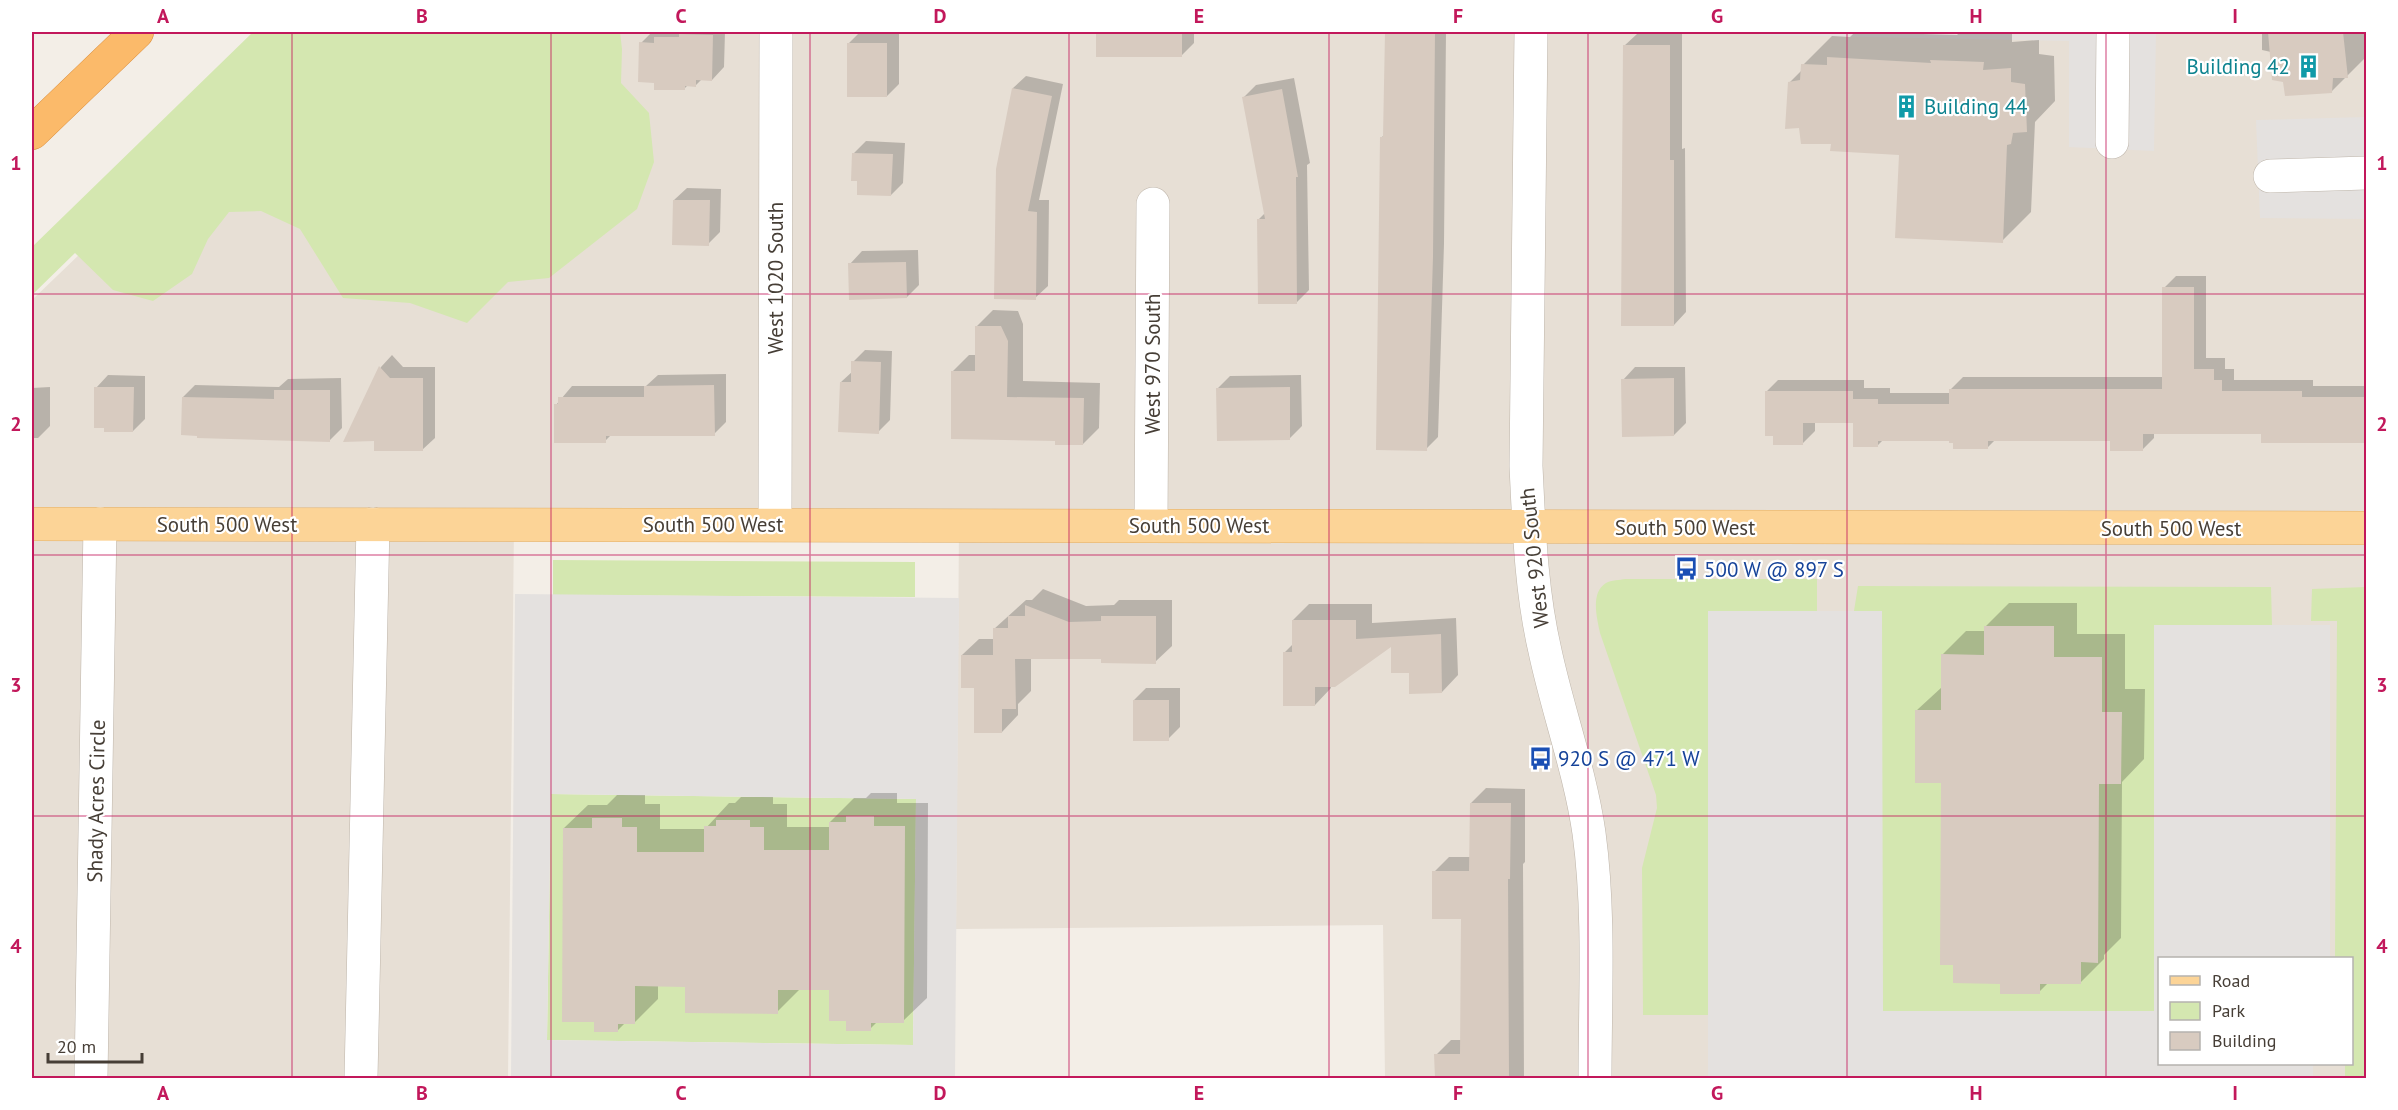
<svg xmlns="http://www.w3.org/2000/svg" width="2398" height="1110" viewBox="0 0 2398 1110" font-family="'PT Sans',sans-serif">
<style>
.residential{fill:#e7dfd5;fill-rule:evenodd}
.green{fill:#d4e7b0}
.parking{fill:#e4e1df;fill-rule:evenodd}
.shadow{fill:#0003}
.building{fill:#d8cbc0}
.lines{fill:none;stroke-linecap:round;stroke-linejoin:round}
.minor-casing{stroke:#beb5aa;stroke-width:34}
.major-casing{stroke:#e2af67;stroke-width:34}
.highway-casing{stroke:#db8d3a;stroke-width:34}
.minor{stroke:#fff;stroke-width:33}
.major{stroke:#fcd497;stroke-width:33}
.highway{stroke:#fbba6a;stroke-width:33}
.grid{fill:none;stroke:#c2185b;stroke-width:1.5;stroke-opacity:0.55}
.labels{text-anchor:middle;dominant-baseline:central;stroke-width:4.5;stroke-linejoin:round;paint-order:stroke}
.culture-label{font-size:21px;fill:#0d838f;stroke:#fff;text-anchor:end}
.street-label{font-size:21px;fill:#463e36;stroke:#fff}
.transit-label{font-size:21px;fill:#164399;stroke:#fff;text-anchor:start}
.neatline{fill:none;stroke:#c2185b;stroke-width:2}
.grid-label{font-size:20px;text-anchor:middle;font-weight:bold;fill:#c2185b}
</style>
<rect width="100%" height="100%" fill="#f3eee7"/>
<path class="residential" d="M311,32H2366V1078H1385L1383,925L956,929L959,525H514L508,1078H32V300ZM2160,958H2352V1064H2160Z"/>
<path class="green" d="M253,32H620L622,49L621,83L649,113L654,162L637,209L549,278L508,282L467,323L410,303L343,298L300,229L261,211L229,212L208,239L192,274L153,301L113,290L75,253L32,295V247Z
M553,560L915,562V597L553,595Z
M1625,579H1817V611H1708V1015H1643L1642,868L1657,808L1656,795L1600,633C1597,618 1590,593 1606,583C1611,580 1620,580 1625,579Z
M1858,586L2271,587L2272,625H2154V1011H1882V611H1854Z
M2366,587V1078H2345V1064H2352V958H2335L2337,621H2311L2312,589Z
M551,794L916,799L913,1045L547,1040Z"/>
<path class="parking" d="M1760,32H2156L2154,151L2069,147V41L1759,35Z
M2366,117V219L2260,218L2256,120Z
M515,594L959,598L955,1078H511ZM551,794L916,799L913,1045L547,1040Z
M1708,611H1882L1883,1011H2154V625H2330V958H2160V1064H2313V1078H1708Z"/>
<path class="shadow" d="M652,32H725L724,67L712,80L702,79L696,85H688L684,89L656,81L641,43Z
M860,32H899V84L887,96L848,44Z
M1098,32H1200L1194,33V43L1181,56H1098Z
M1386,32H1446L1444,244L1438,437L1426,449L1382,137L1384,135Z
M1855,32L1957,35L1960,32L2012,33V42L2039,40V54L2054,56L2055,101L2035,122L2031,212L2002,241L1901,153L1832,142L1789,83L1802,70L1803,65L1832,36L1850,37Z
M2262,32H2366V57L2332,91L2284,81L2271,52L2262,50Z
M1637,34H1682V149L1685,148L1686,312L1674,325L1624,46Z
M1026,76L1063,84L1039,200H1049L1048,286L1035,298L1013,88Z
M1294,78L1310,163L1307,165L1309,290L1297,302L1258,220L1265,213L1244,97L1256,85Z
M866,141L905,143L903,183L891,195L859,180L854,153Z
M687,188L721,189L720,232L708,244L674,200Z
M918,250L919,285L907,297L850,264L862,251Z
M2176,276H2206V358H2225V369H2234V380H2313V386H2366V443H2346V441L2263,433H2154V438L2142,450L2112,439H1996L1987,448L1955,441L1884,439L1878,445L1854,422H1815V431L1803,443L1766,392L1778,380H1864V388H1890V393H1951V389L1963,377H2164V288Z
M993,310L1018,311L1023,324V381L1100,383L1099,428L1083,444L1057,439L952,372L969,355H977V326Z
M865,350L892,351L890,420L878,432L841,382L853,371V362Z
M392,355L403,367H435V438L422,450L375,440H346L381,367Z
M1635,367H1685L1686,423L1674,435L1623,380Z
M726,374V422L714,434L611,435L605,441L556,405L572,386H646L658,375Z
M108,375L145,376V419L133,431L96,388Z
M1301,375L1302,426L1289,439L1218,388L1230,376Z
M341,378L342,428L329,441H302V439L183,397L195,385L279,387L288,379Z
M50,387V426L38,438H32V388Z
M1043,589L1086,606L1114,605L1119,600H1172V646L1155,662L1102,657H1031V691L1018,704V715L1002,732L975,687L962,655L979,639H994V629L1026,600H1032Z
M2009,603H2077V634H2125V689H2145L2144,759L2122,782L2121,938L2104,955V959L2080,983H2048L2039,992L2001,982L1942,782L1917,710L1942,687V655L1966,631H1985V627Z
M1309,604H1372V623L1456,618L1458,675L1442,692L1410,671L1392,644L1331,685V688L1315,705L1284,653L1293,644V620Z
M1146,688H1180V727L1168,739L1134,700Z
M1486,788L1525,789V862L1523,864L1524,1078H1436V1055L1451,1040H1462V918L1434,872L1449,857H1471V803Z
M871,793H897V803H928L927,998L903,1021H878L870,1029L848,1020L830,989L801,988L777,1012L686,985H658V999L634,1023H625L618,1030L595,1021L564,828L588,805H607L617,795H645V804H660V829H705L729,803H735L741,797H773V804H787V827H830V822L854,798H866Z"/>
<path class="building" d="M1096,32H1182V57H1096Z
M1385,32H1435L1433,257L1427,451L1376,450L1380,137H1383Z
M2268,32H2343L2348,78H2333L2332,93L2285,96L2283,82L2272,80Z
M679,34L713,35L712,81L696,80V87L685,86V90H654V83L638,82L639,42L654,43V37H679Z
M847,43H887V97H847Z
M1623,45H1670V160H1674V326H1621Z
M1827,57L1931,63L1930,60L1984,62L1983,70L2011,68V82L2025,84L2027,132L2013,133L2011,144L2007,145L2003,243L1895,238L1899,155L1830,151L1831,144H1801L1799,128L1785,129L1788,82L1800,80L1801,64L1827,65Z
M1012,88L1052,96L1028,211L1037,212L1036,300L994,299L996,169Z
M1282,89L1298,177H1296L1297,304H1258L1257,219H1265L1242,97Z
M852,153L893,154L891,196L857,195V181H851Z
M673,200H710L709,246L672,245Z
M906,262L907,298L849,300L848,263Z
M2162,287H2194V369H2214V380H2222V391H2302V397H2367V443H2261V434H2143V451H2110V441H1988V449H1953V443H1949V441H1878V447H1853V423H1803V445H1773V436H1765V391H1853V399H1878V404H1949V389H2162Z
M975,326H1001L1008,341L1007,397L1084,398L1083,445H1055V441L951,439V371H975Z
M851,361L881,362L879,434L838,432L840,382H851Z
M379,366L390,378H423V451H374V441L343,442Z
M1674,378V436L1622,437L1621,379Z
M714,385L715,436H606V443H554V404H558V397H644V386Z
M94,387H134L133,432H104V428H94Z
M1290,387V440L1217,441L1216,388Z
M274,390H330V442L197,438V436L181,435L182,397L274,399Z
M1025,605L1069,622L1101,621V616H1156V664L1101,663V659H1015L1016,709H1002V733H974V688H961V655H993V628H1008V616H1025Z
M1292,620H1356V639L1441,634L1442,693L1409,694V673H1391V647L1335,687H1315V706H1283V652H1292Z
M1984,626H2054V657H2102V712H2122L2121,784H2099L2098,963L2081,962V984H2040V994H2000V984L1953,983V965H1940L1941,783H1915V710H1941V654L1984,655Z
M1133,700H1169V741H1133Z
M1470,803H1511L1510,879H1508L1509,1078H1435L1434,1054H1460L1461,919H1432V871H1469Z
M846,816H874V826H905L904,1023H871V1031H846V1021H829V990H778V1014L685,1013V987L635,986V1024H618V1032H594V1022H562L563,828H592V818H622V827H637V852H704V826H716V820H750V827H764V850H829V822H846Z"/>
<g class="lines">
<defs>
<path id="minor" d="M1531,32L1526,466C1529,528 1531,591 1545,651C1558,712 1580,771 1589,833C1600,914 1595,997 1595,1078
M2112,142L2113,32
M2270,176L2366,173
M775,524L776,32
M1151,525L1153,204
M91,1078L100,524
M361,1078L373,524"/>
<path id="major" d="M32,524L2366,528"/>
<path id="highway" d="M32,133L137,32"/>
</defs>
<use href="#minor" class="minor-casing"/>
<use href="#major" class="major-casing"/>
<use href="#highway" class="highway-casing"/>
<use href="#minor" class="minor"/>
<use href="#major" class="major"/>
<use href="#highway" class="highway"/>
</g>
<path class="grid" d="M292,32V1078M551,32V1078M810,32V1078M1069,32V1078M1329,32V1078M1588,32V1078M1847,32V1078M2106,32V1078M32,294H2366M32,555H2366M32,816H2366"/>
<defs>
<symbol id="building-bare" viewBox="-9 -9 18 18"><path d="M-4-6H4V6H1V3H-1V6H-4ZM-2.5-4.3h1.7v1.8h-1.7ZM.8-4.3h1.7v1.8H.8ZM-2.5-1h1.7V.8h-1.7ZM.8-1h1.7V.8H.8Z" fill="#0f9aa8" stroke="#fff" stroke-width="2.5" paint-order="stroke"/></symbol>
<symbol id="bus-bare" viewBox="-9 -9 18 18"><path d="M-5-6H5V4H4V6H2V4H-2V6H-4V4H-5ZM-3.5-4V0h7V-4ZM-3.5 1.2v1.5H-2V1.2ZM2 1.2v1.5H3.5V1.2Z" fill="#1a4fb4" stroke="#fff" stroke-width="2.5" paint-order="stroke"/></symbol>
</defs>
<g fill-rule="evenodd">
<use href="#building-bare" x="2292" y="50" width="33" height="33"/>
<use href="#building-bare" x="1890" y="90" width="33" height="33"/>
<use href="#bus-bare" x="1670" y="552" width="33" height="33"/>
<use href="#bus-bare" x="1524" y="742" width="33" height="33"/>
</g>
<g class="labels">
<g class="culture-label">
<text x="2290" y="66">Building 42</text>
<text x="1924" y="106" text-anchor="start">Building 44</text>
</g>
<g class="street-label">
<text transform="translate(775 278) rotate(-90)">West 1020 South</text>
<text transform="translate(1152 364) rotate(-90)">West 970 South</text>
<text x="227" y="524">South 500 West</text>
<text x="713" y="524">South 500 West</text>
<text x="1199" y="525">South 500 West</text>
<text x="1685" y="527">South 500 West</text>
<text x="2171" y="528">South 500 West</text>
<text transform="translate(1534 558) rotate(-96)">West 920 South</text>
<text transform="translate(96 801) rotate(-89)">Shady Acres Circle</text>
</g>
<g class="transit-label">
<text x="1704" y="569">500 W @ 897 S</text>
<text x="1558" y="758">920 S @ 471 W</text>
</g>
</g>
<rect width="2398" height="1110" fill="none" stroke="#ffffff" stroke-width="66"/>
<rect x="2158" y="957" width="195" height="108" fill="#ffffff" stroke="#b5b2af" stroke-width="1.5"/>
<rect x="2170" y="976" width="30" height="9" fill="#fcd497" stroke="#b5b2af" stroke-width="1.5"/>
<text x="2212" y="987" font-size="18" fill="#463e36">Road</text>
<rect x="2170" y="1002" width="30" height="18" fill="#d4e7b0" stroke="#b5b2af" stroke-width="1.5"/>
<text x="2212" y="1017" font-size="18" fill="#463e36">Park</text>
<rect x="2170" y="1032" width="30" height="18" fill="#d8cbc0" stroke="#b5b2af" stroke-width="1.5"/>
<text x="2212" y="1047" font-size="18" fill="#463e36">Building</text>
<path d="M48 1053v9h94v-9" fill="none" stroke="#463e36" stroke-width="3"/>
<text x="57" y="1053" font-size="18" fill="#463e36" stroke="#ffffff" stroke-width="4.5" paint-order="stroke">20 m</text>
<rect x="33" y="33" width="2332" height="1044" class="neatline"/>
<g class="grid-label">
<text x="163" y="23">A</text>
<text x="422" y="23">B</text>
<text x="681" y="23">C</text>
<text x="940" y="23">D</text>
<text x="1199" y="23">E</text>
<text x="1458" y="23">F</text>
<text x="1717" y="23">G</text>
<text x="1976" y="23">H</text>
<text x="2235" y="23">I</text>
<text x="16" y="170">1</text>
<text x="2382" y="170">1</text>
<text x="16" y="431">2</text>
<text x="2382" y="431">2</text>
<text x="16" y="692">3</text>
<text x="2382" y="692">3</text>
<text x="16" y="953">4</text>
<text x="2382" y="953">4</text>
<text x="163" y="1100">A</text>
<text x="422" y="1100">B</text>
<text x="681" y="1100">C</text>
<text x="940" y="1100">D</text>
<text x="1199" y="1100">E</text>
<text x="1458" y="1100">F</text>
<text x="1717" y="1100">G</text>
<text x="1976" y="1100">H</text>
<text x="2235" y="1100">I</text>
</g>
</svg>
